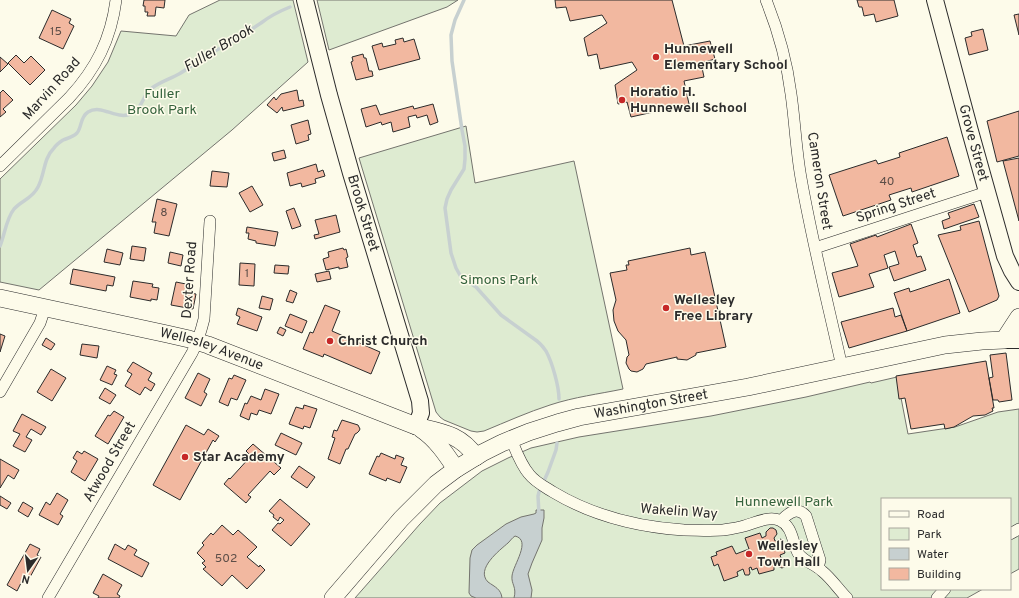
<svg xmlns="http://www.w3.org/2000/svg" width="1019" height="598" viewBox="0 0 1019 598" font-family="Overpass,sans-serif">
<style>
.green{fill:#deebd1;stroke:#74746e}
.water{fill:#c7d0d0;stroke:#74746e}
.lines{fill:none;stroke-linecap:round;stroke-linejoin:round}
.stream{stroke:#c7d0d0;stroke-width:3.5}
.building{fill:#f2b8a0;stroke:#2b2b2b}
.street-casing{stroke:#2b2b2b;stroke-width:12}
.secondary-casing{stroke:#2b2b2b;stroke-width:18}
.primary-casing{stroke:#2b2b2b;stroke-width:18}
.street{stroke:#fdfbea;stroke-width:11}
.secondary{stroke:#fdfbea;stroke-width:16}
.primary{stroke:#fdfbea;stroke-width:17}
.poi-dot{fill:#c62828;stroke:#fdfbea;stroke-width:1.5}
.labels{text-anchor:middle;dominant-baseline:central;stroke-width:3;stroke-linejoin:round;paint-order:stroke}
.number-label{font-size:12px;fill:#5d4e48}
.poi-label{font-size:14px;font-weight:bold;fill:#2b2b2b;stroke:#fdfbea;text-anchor:start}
.street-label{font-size:14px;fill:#2b2b2b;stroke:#fdfbea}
.park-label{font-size:14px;fill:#34623c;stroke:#fdfbea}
.water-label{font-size:15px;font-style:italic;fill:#2b2b2b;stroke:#fdfbea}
</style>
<rect width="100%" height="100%" fill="#fdfbea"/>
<path class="green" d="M220,0H293L308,62L232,130L39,290L0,282V179L76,105L92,86L108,62L121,31L176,36L189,15Z
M317,0H458L447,7L329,50Z
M466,126L475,183L574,161L623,389C599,394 574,397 550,405C528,412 506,422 484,431L477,432L471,431L444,420L440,417L436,412L359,158Z
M897,377L908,434L955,427L998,412L1019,409V569L1010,574V499H882V589H983L967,598H355L420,524L440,503L482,471L508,458L531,448L579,437L711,416L806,397L870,382L871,383Z"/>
<path class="water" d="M536,510H544V518L542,528V540L532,563L528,574L532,590L531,598H514C517,587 511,584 512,576C513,565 532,540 515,536C512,538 511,540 508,543C500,550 475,569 488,582C495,587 501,589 502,598H476L471,596L469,593L470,558L472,550L477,545L506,524L521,517L534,514L536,513Z"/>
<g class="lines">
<path class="stream" d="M464,0L455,20L451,35L452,61L462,130L465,146V159L464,169L451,190L447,199L445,208L451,253L456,268L461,277L476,287L501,315L537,341C541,344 543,347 546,351C552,362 559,386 559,399
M0,246C5,234 6,219 14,209C22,200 32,199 38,187C45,174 43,159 54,148C56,145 60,142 63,140C68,138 73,137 77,133C82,127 80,117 88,112C103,103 118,123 134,112C143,107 143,94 152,88C160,82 170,79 179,74C186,70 194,64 201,59C213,52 226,45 238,38C246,34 253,28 261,23C270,16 280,11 290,7
M539,514L538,496L539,492L548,472L556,450L557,443"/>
</g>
<path class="building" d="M144,0H165L164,8L156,7L155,16H147L148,12H145V6H143Z
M555,0H672L684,46L710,41L715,59L701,63L704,77L684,81L689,104L631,117L627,102L618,104L615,85L637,70L632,62L600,69L597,54L588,56L584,38L607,23L602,15L570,21L566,7L556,8Z
M857,0H894L898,16L876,22L874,14L864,16L862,7H859Z
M52,10L71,19L69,23L74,26L63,49L39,38Z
M1019,14V35L1014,15Z
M983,29L988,50L969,55L965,38L972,36L971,32Z
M403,38L404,42L414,39L420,59L379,70L372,46L382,43L383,47L396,44L395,40Z
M363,54L364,58H366L369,71H372L373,76L356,80L351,62L353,61L352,57Z
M16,55L24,63L31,56L45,70L30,85L8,63Z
M0,57L8,64L0,72Z
M3,90L13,100L3,109L6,112L0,117V93Z
M297,90L299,101L303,100L304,106L283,111L282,107L277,113L267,105L274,97L276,100L281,94Z
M433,104L438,122L430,125L427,115L417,118L416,115L408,117L410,127L393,132L391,122L382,125L381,122L366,127L361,109L376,105L380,115L413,106L414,109Z
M1019,111V156L997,162L987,121Z
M308,120L311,134L308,135L309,140L296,144L291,125Z
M947,137L959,176L912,192L911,188L889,195L891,200L843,216L829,175L876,160L878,164L900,157L899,153Z
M284,150L286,158L274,161L272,153Z
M1019,158V221L1003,161Z
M316,164L318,172L323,170L325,176L315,179L316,183L302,187L301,183L290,186L287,173Z
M212,171L229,173L227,187L210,186Z
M252,186L263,205L250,212L239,193Z
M157,199L177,204L169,236L154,233L156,222H152Z
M974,204L979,217L944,229L942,221L950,218L948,213Z
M294,208L301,226L292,229L286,211Z
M336,215L340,232L315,239L314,235L319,234L315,220Z
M979,221L999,296L997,300L969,312L938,235L961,230L960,226Z
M911,224L918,243L913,245L917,257L921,256L926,270L894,281L889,267L899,264L895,251L884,255L888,268L869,274L874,287L839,297L832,273L858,266L850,244L876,235L877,237Z
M247,227L278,232L275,246L256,243V241L248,239L249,233H246Z
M132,246L146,248L144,261L130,259Z
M343,248L344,250L346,249L348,257L346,258L348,267L339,269V267L326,270L323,259L329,257L328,252Z
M690,248L691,255L705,252L726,347L696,353V355L687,360L677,359V357L646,364L643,369L637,372L631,371L629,369L626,363L627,357L629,355L626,340L618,331L614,321L613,310L616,300L610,273L627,270L626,265H629L628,261Z
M107,249L123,253L120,265L104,262Z
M170,252L183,255L181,266L168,263Z
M240,263L255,264L254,286L239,285Z
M275,265L289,266L288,274L274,273Z
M73,269L115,277L113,286L107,285L106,291L70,284Z
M329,271L331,279L317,282L315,274Z
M949,279L960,313L907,331L894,293L909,288L910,292Z
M133,281L153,284L152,287L159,288L157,300L151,299V301L130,297Z
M176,282L191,285L190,293L196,294L193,309L171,305Z
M290,290L297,293L293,303L286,301Z
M262,296L273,299L270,310L259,308Z
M325,305L340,311L332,331L380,352L371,374L324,354L323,357L303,349L310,332L313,333Z
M238,308L262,317L257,331L237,324L240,317L236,315Z
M893,308L895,317L901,315L907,331L849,348L841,322Z
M290,314L307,321L302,333L285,326Z
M280,327L286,330L283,336L277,333Z
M0,334L5,336L0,352Z
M46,338L55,344L51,350L42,345Z
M82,344L99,346L97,358L80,355Z
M1006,353L1012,400L999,402L998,400H993L989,378L993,377L990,355Z
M986,361L994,408H992L993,411L985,415L973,416L954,427L945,429L944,424L911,429L905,398L899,399L896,376Z
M133,362L152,373L148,380L155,384L151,391L145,387L140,395L125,386L132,374L127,371Z
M107,366L116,370L114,374L117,375L112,385L100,380Z
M51,369L66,378L52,401L37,392Z
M198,373L210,379L204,392L207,394L201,406L185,398Z
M234,375L246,380L237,400L231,398L228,406L219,402L229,378L232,379Z
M105,388L116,395L110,404L99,398Z
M265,389L279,394L271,414L259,410L257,415L251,413L249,420L240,416L245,403L247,404L251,396L261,400Z
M304,405L317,409L310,428L304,426L303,429L289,424L296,407L303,409Z
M114,411L124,417L108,444L95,436L108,415L110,416Z
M22,414L46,427L41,435L31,429L26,437L32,440L25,452L13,446L20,434L13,431Z
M342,420L358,425L360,429L359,431L357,433L355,434L348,449H346L340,464L328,459L335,438L332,437L334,430L337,431Z
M186,425L204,435L208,429L219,436L215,442L213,440L180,500L153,485Z
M281,433L302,443L296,455L275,445Z
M253,444L281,468L274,475L270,471L248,495L251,497L246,503L224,484L229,478L230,479L251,456L246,451Z
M77,451L82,454L84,451L98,459L85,481L71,472L77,461L73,458Z
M381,453L395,459L396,455L404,458L401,465L407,467L400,483L387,478L386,481L369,474L377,456L379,457Z
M0,459L19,470L14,479L8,475L0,488Z
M299,466L315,477L307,488L291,477Z
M57,493L68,500L60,514L63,516L58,525L39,515L46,502L50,505Z
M0,496L11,503L7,509L0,505Z
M280,499L310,524L291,546L272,530L278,523L280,524L284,520L280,517L278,521L273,517L274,515L269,511Z
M23,502L33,508L28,517L18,511Z
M222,525L233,535L238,530L257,547L247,557L259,567L260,565L265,570L247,589L232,575L222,586L203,569L206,567L202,563L205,561L197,553L204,545L202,543L211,533L213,535Z
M770,528H773L776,530L777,534L774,538L775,541L781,539L785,553L780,555L781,558L785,559L787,561L786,566L782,568L777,566L774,567V570L759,574L757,568L752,570L751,567L749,568L750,573L749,575H745L743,569L737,572L738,576L724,581L718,564L714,566L711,557L717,555L716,552L732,546L736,554L749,549L745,538L760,533L762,538L766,536V532Z
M30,544L40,549L37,555L41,557L29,579L24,577L17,591L7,585Z
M115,544L125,550L128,545L137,550L134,555L149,563L142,577L108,559Z
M103,574L122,585L117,594L120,596L119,598H98L99,596L93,593Z"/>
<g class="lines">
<defs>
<path id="street" d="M766,0C778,30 787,62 791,94C795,122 796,150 801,178C812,241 828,304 842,367
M0,166L69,98C96,69 111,39 116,0
M815,248L987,192
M0,392L40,323L45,308
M511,439C516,451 521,465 529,474C535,482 545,487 553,492C593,516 638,527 684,530C697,530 710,531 723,530C730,529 737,528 744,526C755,523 768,516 779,520C793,526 792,542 798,553C804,562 815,564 822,571C831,578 839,590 847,598
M781,521C788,513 797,506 806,516L820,560L818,568
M1010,534L1019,529
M48,598L192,353C198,342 201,331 204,319L210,221
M937,598L945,589"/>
<g id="secondary">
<path id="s1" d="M305,0L329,95L351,173L420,401L421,413L416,426"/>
<path id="s2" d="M935,0L970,131L1005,256L1012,271L1019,282"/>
<path d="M1004,340H1019"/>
</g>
<g id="primary">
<path id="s3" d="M0,298L167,334L189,339L208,345L416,426C441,432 461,434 476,457"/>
<path d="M421,429C436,439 446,454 456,469"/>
<path id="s4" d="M333,598L401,519L436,484L456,469L482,453L502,443L529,432L557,423L579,417L748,387L945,345L982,341L1004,340L1019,317"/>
</g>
</defs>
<use href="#street" class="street-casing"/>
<use href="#secondary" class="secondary-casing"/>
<use href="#primary" class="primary-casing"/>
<use href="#street" class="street"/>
<use href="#secondary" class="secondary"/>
<use href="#primary" class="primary"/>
</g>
<g class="poi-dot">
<circle cx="656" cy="57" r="4"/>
<circle cx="622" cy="100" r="4"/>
<circle cx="666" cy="308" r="4"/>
<circle cx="330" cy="341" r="4"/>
<circle cx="185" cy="457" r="4"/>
<circle cx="749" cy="554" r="4"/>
</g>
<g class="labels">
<g class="number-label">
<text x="56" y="32">15</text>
<text x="887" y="182">40</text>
<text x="164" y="213">8</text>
<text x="247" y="274">1</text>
<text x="226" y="559">502</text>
</g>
<g class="poi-label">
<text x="664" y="49">Hunnewell<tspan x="664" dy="16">Elementary School</tspan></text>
<text x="630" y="92">Horatio H.<tspan x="630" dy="16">Hunnewell School</tspan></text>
<text x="674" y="300">Wellesley<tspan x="674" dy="16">Free Library</tspan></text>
<text x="338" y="341">Christ Church</text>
<text x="193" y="457">Star Academy</text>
<text x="757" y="546">Wellesley<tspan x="757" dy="16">Town Hall</tspan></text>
</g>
<g class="street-label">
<text transform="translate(52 89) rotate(-48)">Marvin Road</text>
<text stroke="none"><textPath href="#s2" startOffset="148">Grove Street</textPath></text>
<text transform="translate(819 181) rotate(81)">Cameron Street</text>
<text transform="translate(896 206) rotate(-18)">Spring Street</text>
<text stroke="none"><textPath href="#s1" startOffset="221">Brook Street</textPath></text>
<text transform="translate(190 280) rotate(-86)">Dexter Road</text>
<text stroke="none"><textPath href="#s3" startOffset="218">Wellesley Avenue</textPath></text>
<text stroke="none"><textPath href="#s4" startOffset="386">Washington Street</textPath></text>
<text transform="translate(110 462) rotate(-60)">Atwood Street</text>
<text transform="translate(679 512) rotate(4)">Wakelin Way</text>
</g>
<g class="park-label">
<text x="162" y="94">Fuller<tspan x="162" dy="16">Brook Park</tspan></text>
<text x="499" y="280">Simons Park</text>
<text x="784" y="502">Hunnewell Park</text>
</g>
<g class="water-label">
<text transform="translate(219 49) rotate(-31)">Fuller Brook</text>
</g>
</g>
<rect x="881" y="498" width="130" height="92" fill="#fdfbea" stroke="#a9a89e"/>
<rect x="889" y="511" width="20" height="6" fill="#fdfbea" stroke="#a9a89e"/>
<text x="917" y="518" font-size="12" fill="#2b2b2b">Road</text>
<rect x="889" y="528" width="20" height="12" fill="#deebd1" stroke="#a9a89e"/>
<text x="917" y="538" font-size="12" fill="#2b2b2b">Park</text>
<rect x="889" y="548" width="20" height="12" fill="#c7d0d0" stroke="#a9a89e"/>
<text x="917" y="558" font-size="12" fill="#2b2b2b">Water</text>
<rect x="889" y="568" width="20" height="12" fill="#f2b8a0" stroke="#a9a89e"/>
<text x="917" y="578" font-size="12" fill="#2b2b2b">Building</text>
<g transform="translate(28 570) rotate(194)" stroke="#fdfbea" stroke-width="3" paint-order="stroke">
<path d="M0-3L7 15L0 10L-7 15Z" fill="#2b2b2b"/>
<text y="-6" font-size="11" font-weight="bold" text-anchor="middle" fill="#2b2b2b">N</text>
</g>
</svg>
